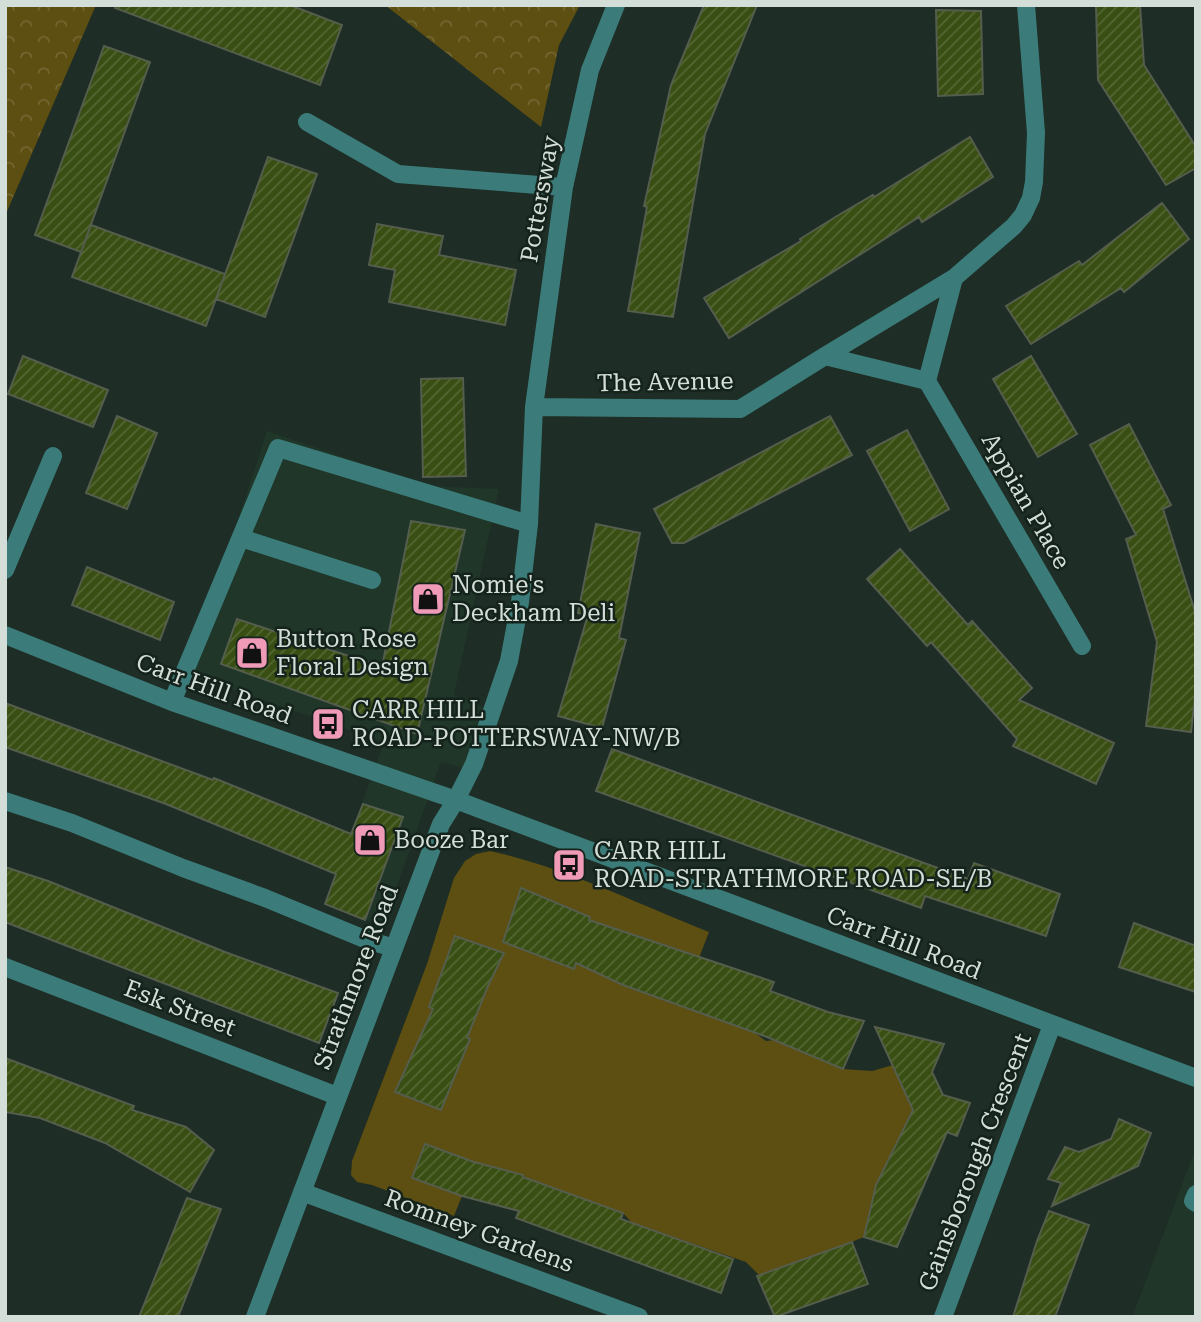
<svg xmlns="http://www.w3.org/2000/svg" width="1201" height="1322" viewBox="0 0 1201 1322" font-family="'Roboto Serif',serif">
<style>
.built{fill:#1f3629}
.park{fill:url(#park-crowns)}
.garden{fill:#5d4e11;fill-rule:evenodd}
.building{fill:url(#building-hatch);stroke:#555d4d;stroke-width:2}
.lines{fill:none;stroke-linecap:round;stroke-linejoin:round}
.minor{stroke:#3b7c7a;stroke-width:18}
.labels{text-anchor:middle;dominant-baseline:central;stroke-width:5;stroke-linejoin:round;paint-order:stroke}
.street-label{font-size:24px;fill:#d4ded8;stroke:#14231b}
.poi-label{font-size:24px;fill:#d4ded8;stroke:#14231b;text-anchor:start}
</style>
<defs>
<pattern id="park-crowns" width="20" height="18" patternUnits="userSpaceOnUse" patternTransform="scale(1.75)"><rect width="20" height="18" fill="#5d4e11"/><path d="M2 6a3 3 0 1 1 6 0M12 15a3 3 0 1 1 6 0" fill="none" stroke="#736733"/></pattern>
<pattern id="building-hatch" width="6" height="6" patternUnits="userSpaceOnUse" patternTransform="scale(1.75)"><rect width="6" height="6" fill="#384e12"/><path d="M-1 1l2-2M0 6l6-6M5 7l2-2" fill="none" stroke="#546734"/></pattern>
</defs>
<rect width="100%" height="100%" fill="#1e2d25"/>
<path class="built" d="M267,431L429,486L499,489L454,695L483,707L463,768L441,762L383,926L325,904L384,742L182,672L233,535Z
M1196,1147V1317H1132Z"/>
<path class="park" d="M5,5H96L5,216Z
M385,5H580L559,45L541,127Z"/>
<path class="garden" d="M490,851C561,866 641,905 709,932L699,958L755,1033L766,1041L774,1040L843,1069L872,1071L893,1065L919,1122L876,1185L864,1237L806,1260L759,1275L746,1262L641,1226L632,1223L623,1213L530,1180L523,1175L474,1162L425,1144L412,1178L462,1196L454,1216L372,1185L357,1182L351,1175L352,1161L427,964L454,878L465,861L476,854ZM521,889L590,917L573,969L505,939ZM612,927L684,952L670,1001L633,989L596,972ZM428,1023L470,1039L440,1110L395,1091Z"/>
<path class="building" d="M116,5H290L342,25L320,85L115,8Z
M704,5H757L705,134L673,317L628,311L647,207L644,206L671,85Z
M1096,5H1140L1144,65L1196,147V168L1166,185L1098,80Z
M936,10L981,11L983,94L938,96Z
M104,46L150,62L81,252L35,235Z
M970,137L993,177L922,222L919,217L729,338L704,298L801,241L800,239L837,216L873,195L874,197Z
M268,157L317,174L265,317L216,299Z
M1162,203L1189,239L1124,292L1121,288L1031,344L1006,306L1079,261L1082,265Z
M377,224L443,236L439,255L516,270L505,325L389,302L395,270L369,265Z
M91,225L225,274L206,326L72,277Z
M23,356L108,390L93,427L8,394Z
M1031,356L1077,434L1038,457L993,379Z
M463,378L466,476L423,477L421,379Z
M117,416L157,433L127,509L86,493Z
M830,416L852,455L684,543H672L654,509Z
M1129,424L1171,505L1163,509L1196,615V688L1191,732L1146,726L1157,642L1126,539L1136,535L1090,445Z
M907,430L949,509L910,531L867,451Z
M411,521L465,530L417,734L221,664L237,619L382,667Z
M596,524L640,533L619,638L626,640L602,728L558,716L588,615L578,613Z
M900,549L968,625L972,621L1032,688L1019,700L1114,743L1096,784L1013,746L1017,739L931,642L927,646L867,579Z
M87,567L174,602L160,640L72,605Z
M5,703L213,780L214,778L351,834L363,804L403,817L365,920L325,904L336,874L166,804L5,747Z
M612,749L968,879L974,863L1060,894L1046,936L925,896L921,908L596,791Z
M5,867L48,881L225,952L338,993L319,1043L5,922Z
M521,888L590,917L589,920L774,982L770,991L828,1012L864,1021L843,1069L767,1037L623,985L576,963L574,969L503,942Z
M1134,923L1196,946V992L1119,967Z
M455,936L504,953L488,986L467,1038L470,1039L441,1110L395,1092L433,1009L429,1007Z
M875,1027L944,1044L932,1072L943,1095L970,1103L957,1136L947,1132L897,1247L864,1237L876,1185L913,1110Z
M5,1058L134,1106L132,1110L186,1127L214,1150L190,1192L105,1143L40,1118L5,1112Z
M1119,1119L1151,1133L1138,1166L1052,1206L1061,1183L1048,1179L1065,1147L1079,1152L1111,1139Z
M425,1144L474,1162L523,1175V1177L623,1213L621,1219L733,1259L721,1293L516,1218L519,1211L462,1196L412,1178Z
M187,1198L221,1209L178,1317H139Z
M1049,1211L1089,1225L1055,1317H1013L1037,1241Z
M852,1242L868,1284L775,1317L757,1276Z"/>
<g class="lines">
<path class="minor" d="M307,122L398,174L564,187
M825,356L954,278
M927,381L1082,646
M534,407L740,409L825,356L927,381L954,278L1014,226L1023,215L1031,198L1034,182L1036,133L1026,5
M241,538L372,580
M5,570L53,456
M5,635L172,702L456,800L1196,1078
M172,702L278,448L529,524
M5,801L72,823L183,868L265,898L367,940L394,948
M5,967L337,1096
M302,1192L639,1317
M1196,1194L1193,1201L1196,1203
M255,1317L441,824L456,800L474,764L509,661L520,602L529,524L534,407L564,187L590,70L616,5
M943,1317L1052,1025"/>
</g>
<defs>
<symbol id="shop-square" viewBox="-11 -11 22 22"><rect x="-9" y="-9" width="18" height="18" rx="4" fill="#ef9ab7" stroke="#14231b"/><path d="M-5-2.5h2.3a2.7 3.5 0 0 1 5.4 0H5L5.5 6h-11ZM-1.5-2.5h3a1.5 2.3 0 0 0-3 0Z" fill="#111"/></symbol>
<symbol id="bus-square" viewBox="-11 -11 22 22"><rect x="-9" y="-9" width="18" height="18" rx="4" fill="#ef9ab7" stroke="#14231b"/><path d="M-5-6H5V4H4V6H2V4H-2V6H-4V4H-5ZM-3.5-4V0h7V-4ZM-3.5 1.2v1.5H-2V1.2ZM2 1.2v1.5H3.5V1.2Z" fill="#111"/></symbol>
</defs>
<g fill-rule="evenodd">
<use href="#shop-square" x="409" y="580" width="38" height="38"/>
<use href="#shop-square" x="233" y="634" width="38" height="38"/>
<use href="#bus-square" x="309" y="705" width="38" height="38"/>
<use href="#shop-square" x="351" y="821" width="38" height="38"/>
<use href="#bus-square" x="550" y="846" width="38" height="38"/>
</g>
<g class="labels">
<g class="street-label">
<text transform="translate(540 199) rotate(-80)">Pottersway</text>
<text transform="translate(665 382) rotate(-1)">The Avenue</text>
<text transform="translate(1026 501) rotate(60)">Appian Place</text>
<text transform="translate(214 689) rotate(20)">Carr Hill Road</text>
<text transform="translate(904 943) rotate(21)">Carr Hill Road</text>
<text transform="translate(356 977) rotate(-69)">Strathmore Road</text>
<text transform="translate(180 1008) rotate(21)">Esk Street</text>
<text transform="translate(975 1162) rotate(-69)">Gainsborough Crescent</text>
<text transform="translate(479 1231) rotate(20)">Romney Gardens</text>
</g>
<g class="poi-label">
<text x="452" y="585">Nomie's<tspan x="452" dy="28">Deckham Deli</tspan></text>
<text x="276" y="639">Button Rose<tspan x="276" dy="28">Floral Design</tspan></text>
<text x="352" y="710">CARR HILL<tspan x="352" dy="28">ROAD-POTTERSWAY-NW/B</tspan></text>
<text x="394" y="840">Booze Bar</text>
<text x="594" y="851">CARR HILL<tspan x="594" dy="28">ROAD-STRATHMORE ROAD-SE/B</tspan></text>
</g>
</g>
<rect width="1201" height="1322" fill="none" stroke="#d4ded8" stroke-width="14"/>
</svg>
